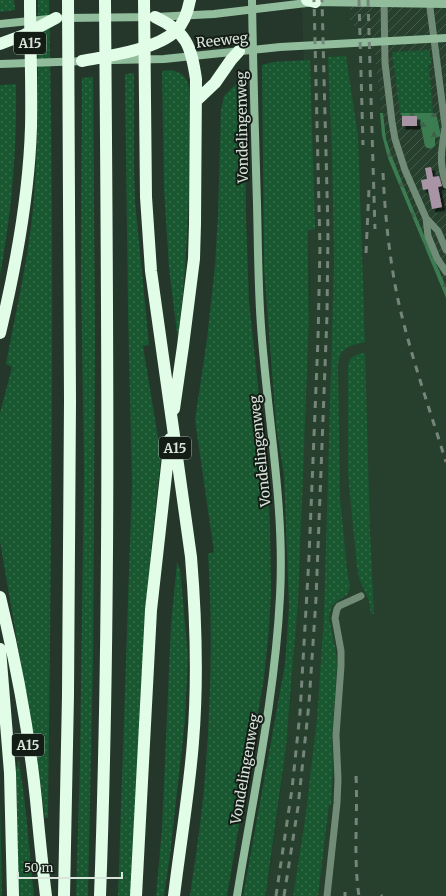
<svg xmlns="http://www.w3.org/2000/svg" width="446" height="896" viewBox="0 0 446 896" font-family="Merriweather,serif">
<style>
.built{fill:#273f2d}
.industrial{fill:url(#industrial-furrows)}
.grass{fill:url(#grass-dots)}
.forest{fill:url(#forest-firs)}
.building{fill:#a894a5;filter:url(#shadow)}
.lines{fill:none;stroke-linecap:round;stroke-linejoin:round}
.service{stroke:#708b76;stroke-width:7}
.secondary{stroke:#91bd9c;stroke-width:8}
.motorway{stroke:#e1fce7;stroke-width:12}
.rail{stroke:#76857a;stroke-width:3;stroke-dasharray:7 7;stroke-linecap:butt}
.labels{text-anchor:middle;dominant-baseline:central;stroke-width:4;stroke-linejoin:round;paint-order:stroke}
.shield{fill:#141c16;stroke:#9ea8a0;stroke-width:1}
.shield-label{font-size:13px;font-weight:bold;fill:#d9e4db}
.street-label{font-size:14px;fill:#d9e4db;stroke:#141c16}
</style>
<defs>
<pattern id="industrial-furrows" width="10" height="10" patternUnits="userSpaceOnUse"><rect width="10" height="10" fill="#273f2d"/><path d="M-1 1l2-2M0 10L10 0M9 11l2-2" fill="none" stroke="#465b4b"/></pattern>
<pattern id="grass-dots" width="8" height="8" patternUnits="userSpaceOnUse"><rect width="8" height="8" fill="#185730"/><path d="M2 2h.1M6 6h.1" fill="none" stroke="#396f4d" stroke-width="1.8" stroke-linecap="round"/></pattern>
<pattern id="forest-firs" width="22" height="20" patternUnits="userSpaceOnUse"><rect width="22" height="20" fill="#3b7d50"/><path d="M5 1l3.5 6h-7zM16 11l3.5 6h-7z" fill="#3e634a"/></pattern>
<filter id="shadow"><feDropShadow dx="3.5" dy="3.5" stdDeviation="0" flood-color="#0009"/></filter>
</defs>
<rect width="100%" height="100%" fill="#25372a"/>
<path class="built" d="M302,0H350V21L375,53L384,139L446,295V896H265L272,858H271L281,788L292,685L298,582L309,321L310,290Z"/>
<path class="industrial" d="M350,0H446V295L384,139L375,53L350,21Z"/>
<path class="grass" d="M0,0H14L15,10L0,12Z
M38,0H49C55,273 51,545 48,818H45L36,751L0,542V413L12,367L6,364C16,309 30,253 34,197C39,132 38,66 38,0Z
M429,50L432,65H429L433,113H400L392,52Z
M346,56L358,136L365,342C348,346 339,348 338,366L340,496L347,570L350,586L348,594L336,602L332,606L329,617L336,652L337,666L332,736L333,768L331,805H329L318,896H293L305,820L317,719L324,615L334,264L332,155L328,57Z
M310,60L315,229L308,230L309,321L298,602L286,747L266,892L265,896H243L285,664L289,606L284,476L276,425L264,268L262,65L273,62Z
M171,70C182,72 187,77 189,88V198L185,270L178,341L169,268L164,190L162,71Z
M134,73V169L135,201L149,345L143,346L161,456L151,549L140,704L134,896H118L132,484L128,311L125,74Z
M244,76L246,219L249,301L268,481L270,527L271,592L269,629L264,678L227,896H190C195,860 201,824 204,787C211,710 213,631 208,554L214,552L195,420L207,339L215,266L218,215L221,110L224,96Z
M93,77L95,335L93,660L88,896H76L80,762L84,471L81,272L82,78Z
M16,84C17,147 12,212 0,275V85Z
M365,353L370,531L374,614H371L369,601L360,581L357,568L348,474V364L351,358L358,354Z
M177,562L180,569L188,656L185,720L170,855L164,896H156L162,829L171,625Z
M19,760L25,804L34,896H18L16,769Z
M0,799L2,896H0Z"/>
<path class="forest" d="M380,113H383L386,139L392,157L413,209L446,287V298L388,158L382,135Z
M400,113H436L441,136L435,138V146C432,149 429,149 425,147L421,126C414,126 404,119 400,113Z"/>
<path class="building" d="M402,116H417V126H402Z
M431,167L433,177L439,176L442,186L438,187L442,207L432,209L428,189L423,190L421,180L427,179L425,168Z"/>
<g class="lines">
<path class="service" d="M384,0L385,63L392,122L395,139L405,170L426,218L428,236L437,258L446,272
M429,0L446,133
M445,128C441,153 439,161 446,185
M426,218L438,231L446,250
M327,896L337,803L338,779L336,735L341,666V651L335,618L337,609L339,606L361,596"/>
<path class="secondary" d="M64,18L155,17L214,14L315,2L446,4
M0,24L49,19
M112,60L164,59L280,47L446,38
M0,64L86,61
M237,896C253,796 275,697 280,596C285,506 267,416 261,326C258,285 258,244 257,204C255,136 253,68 252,0"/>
<path class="motorway" d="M144,0L146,197L151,271L191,557C196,618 198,681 193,742C189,794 180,845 174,896
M307,0L315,2
M155,17C187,32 191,46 196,79L195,224L194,259L183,346L174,409
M0,44L24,35L56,18
M82,61C109,56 155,50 176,31C184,23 188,11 190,0
M196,101L215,83L231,60L239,51
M0,333C16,266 29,197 31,127C32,85 30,42 30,0
M0,597C16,663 29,732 36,800C39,832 42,864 46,896
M0,649L10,773L13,896
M64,896L68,695L70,401L68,0
M100,896C111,598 107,299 105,0
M136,896L151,610L170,439"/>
<path class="rail" d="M359,0L363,145
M368,0L375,229
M383,173C385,214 389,255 397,295C409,351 429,407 446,462
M366,253L369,189
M356,776C358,816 353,856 359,896
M345,892V896
M381,895L382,896
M276,896L292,789L300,713L309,557L318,339L320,248L314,0
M284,896L298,807L309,703L316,599L322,445L327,315L328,230L322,0"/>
</g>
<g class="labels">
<g class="shield">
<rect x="14" y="32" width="32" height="22" rx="3"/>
<rect x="159" y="437" width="32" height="22" rx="3"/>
<rect x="12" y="734" width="32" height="22" rx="3"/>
</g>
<g class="shield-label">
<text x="30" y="43">A15</text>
<text x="175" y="448">A15</text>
<text x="28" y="745">A15</text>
</g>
<g class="street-label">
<text transform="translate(222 40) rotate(-6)">Reeweg</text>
<text transform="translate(242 127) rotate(-91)">Vondelingenweg</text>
<text transform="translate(260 451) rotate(-96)">Vondelingenweg</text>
<text transform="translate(245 769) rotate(-80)">Vondelingenweg</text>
</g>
</g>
<path d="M18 872v6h104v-6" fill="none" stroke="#d9e4db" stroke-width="2"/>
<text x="24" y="872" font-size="12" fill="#d9e4db" stroke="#141c16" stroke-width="3" paint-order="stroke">50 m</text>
</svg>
